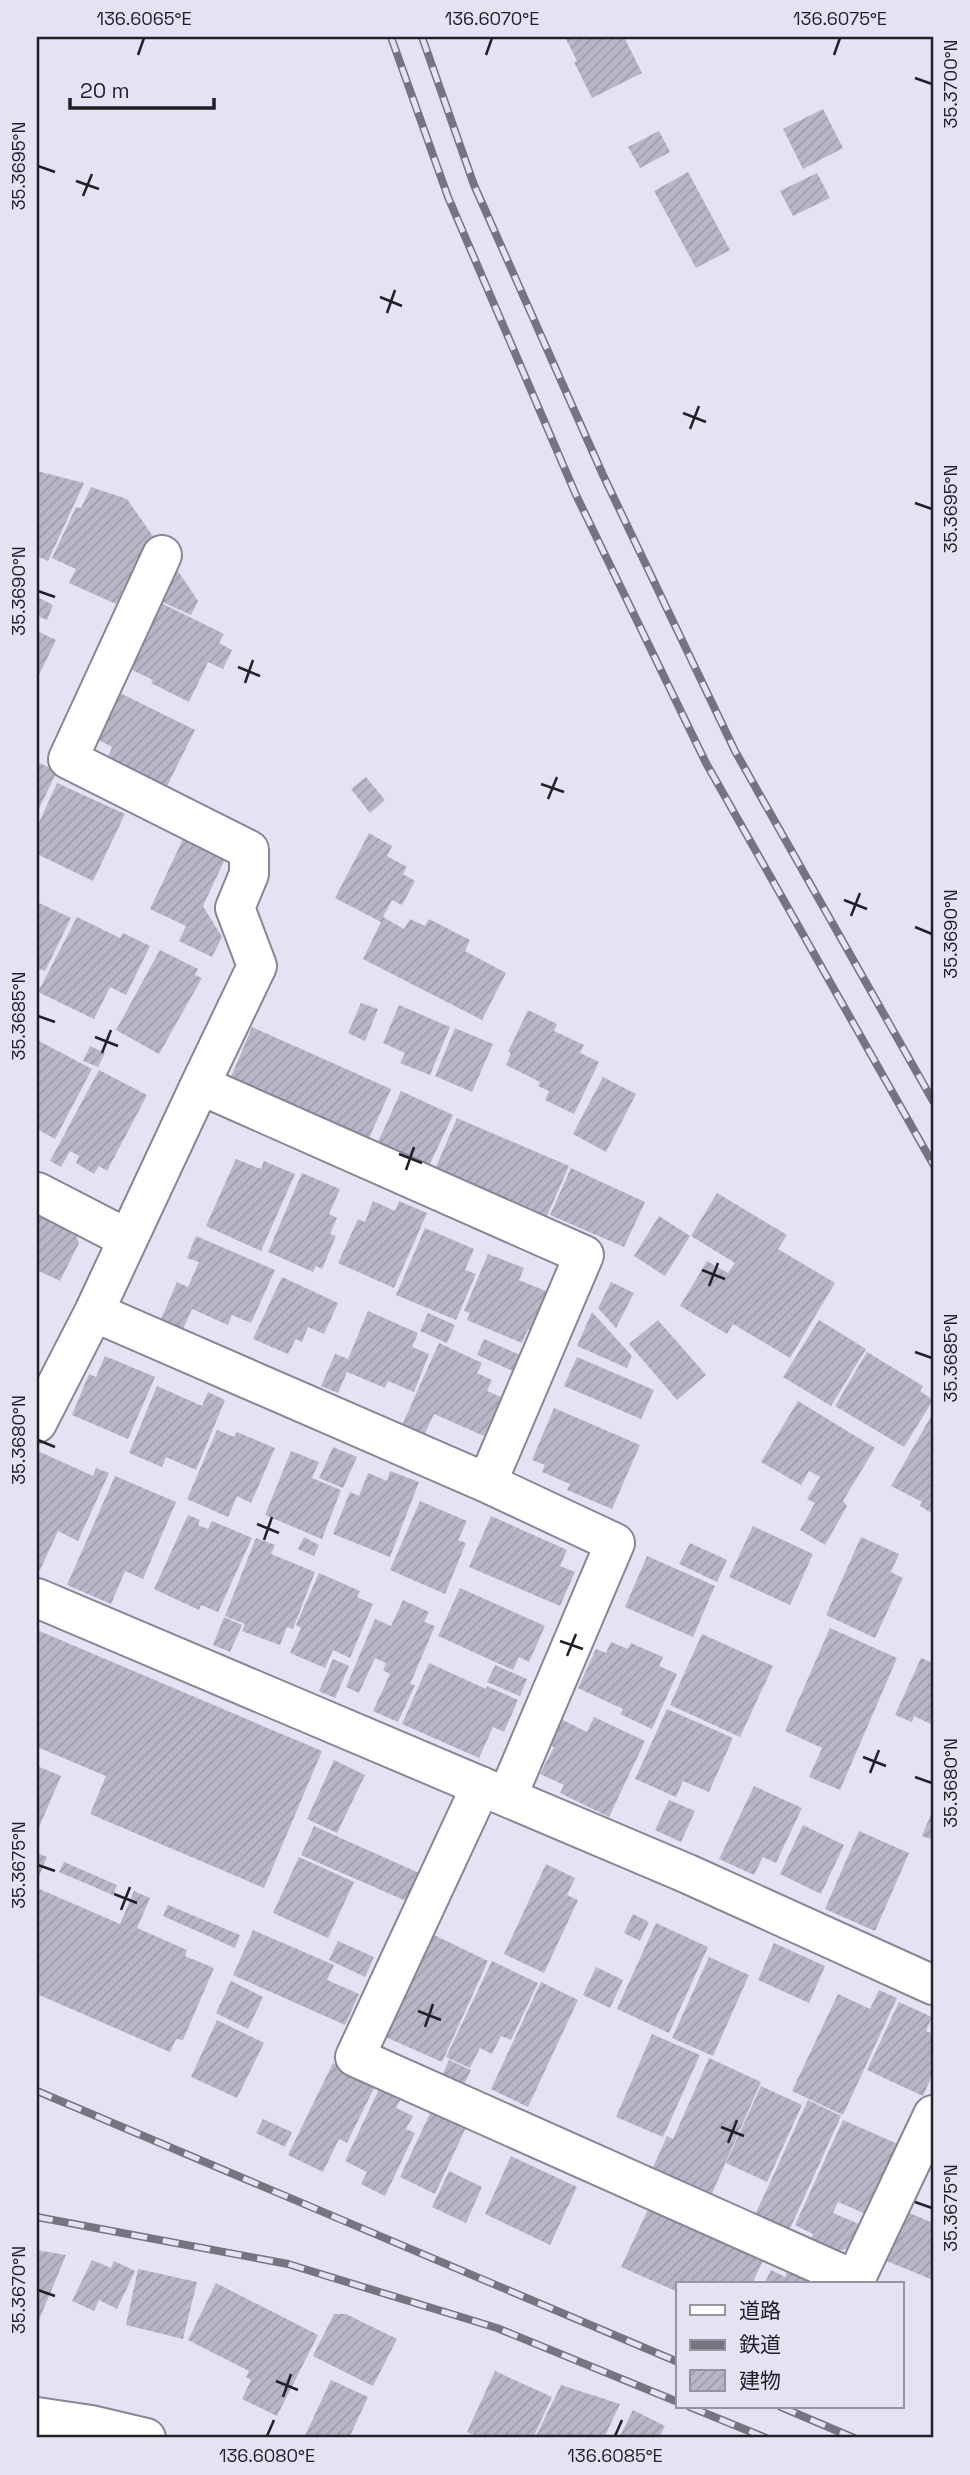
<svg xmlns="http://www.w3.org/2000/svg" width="970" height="2475" viewBox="0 0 970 2475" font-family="'Space Grotesk','Noto Sans JP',sans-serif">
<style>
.building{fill:url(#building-hatch)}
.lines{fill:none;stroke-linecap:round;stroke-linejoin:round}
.street-casing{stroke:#898596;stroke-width:42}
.street{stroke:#fff;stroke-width:38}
.rail-casing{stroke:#76747f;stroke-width:8}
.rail{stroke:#e6e2f4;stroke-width:5;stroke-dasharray:16;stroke-linecap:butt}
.ticks{fill:none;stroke:#212026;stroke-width:2.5}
.neatline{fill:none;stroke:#212026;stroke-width:2.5}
.ticks-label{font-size:18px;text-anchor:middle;fill:#212026}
</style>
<defs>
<pattern id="building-hatch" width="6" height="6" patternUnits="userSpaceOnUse" patternTransform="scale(1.75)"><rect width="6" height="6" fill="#bab6c7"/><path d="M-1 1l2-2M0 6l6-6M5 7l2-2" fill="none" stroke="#a09cab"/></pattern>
</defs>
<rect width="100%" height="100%" fill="#e6e2f4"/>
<path class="building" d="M565,37H624L642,73L592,98L574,62L577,61Z
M823,109L843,148L803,169L783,129Z
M659,131L670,152L640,168L628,147Z
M688,172L730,250L696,268L654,191Z
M817,173L830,198L793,216L780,191Z
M37,471L84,483L48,561L37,556Z
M91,487L127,499L155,539L142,568L135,565L116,604L69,583L76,569L52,558L76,507L81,508Z
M174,565L198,601L191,615L158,600Z
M37,597L53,605L47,620L37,616Z
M157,601L224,634L219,643L232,650L223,669L208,662L189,702L151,683L153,680L126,667Z
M37,631L56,640L37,679Z
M116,691L195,730L167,786L108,757L112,747L93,737Z
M37,762L57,771L37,813Z
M366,777L385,800L370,813L351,789Z
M57,783L125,814L93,881L37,854V827Z
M369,833L392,846L387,856L407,867L403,874L415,881L402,905L392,900L383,917L404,929L410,919L425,926L429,919L470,940L465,951L506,973L482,1020L363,959L381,922L335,898Z
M183,839L225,859L203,906L222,937L212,957L179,941L186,926L150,909Z
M37,902L71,918L45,971L37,968Z
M77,917L120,938L123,933L150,946L126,995L110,987L94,1019L38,992Z
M160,950L198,969L195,975L202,978L159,1054L116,1030Z
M361,1003L378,1009L365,1041L348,1033Z
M399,1005L450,1027L430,1075L400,1063L405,1053L383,1043Z
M528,1010L557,1024L554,1031L584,1045L580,1053L599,1062L574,1114L545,1100L549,1091L538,1086L540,1082L506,1065L511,1053L508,1052Z
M252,1027L391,1089L369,1138L231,1077Z
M455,1028L493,1044L472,1092L435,1076Z
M37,1040L92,1069L55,1139L37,1129Z
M90,1046L105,1053L98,1067L83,1061Z
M99,1070L147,1095L107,1171L99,1166L94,1174L76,1163L79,1156L70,1151L61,1167L50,1161Z
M603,1077L636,1094L606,1152L573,1134Z
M401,1091L453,1115L429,1166L378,1142Z
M457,1118L569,1166L547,1216L436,1167Z
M236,1159L261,1169L264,1161L295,1174L261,1251L206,1226Z
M571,1168L645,1202L624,1247L550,1215Z
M302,1173L340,1189L329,1214L337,1218L330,1234L336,1236L322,1269L316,1266L313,1272L268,1252Z
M717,1193L787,1235L778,1249L835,1283L790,1358L733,1324L727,1334L680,1306L707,1261L728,1273L735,1263L691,1236Z
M373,1201L395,1211L399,1201L427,1213L394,1288L338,1263L358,1219L365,1222Z
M37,1204L70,1221L79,1243L60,1281L37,1270Z
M659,1216L690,1236L665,1276L634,1256Z
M425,1228L474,1249L465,1270L476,1274L456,1320L396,1295Z
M196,1236L275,1270L251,1323L232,1315L228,1325L192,1309L183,1329L161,1319L177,1282L188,1287L199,1262L187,1258Z
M488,1254L524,1268L519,1280L548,1292L532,1331L528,1329L522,1343L467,1320L470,1313L464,1311Z
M282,1277L338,1303L324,1334L308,1327L302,1342L296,1339L288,1354L253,1339Z
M611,1282L634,1293L616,1328L598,1308Z
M368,1311L418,1333L412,1347L429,1354L414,1392L388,1381L385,1388L347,1372L338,1393L321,1386L335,1354L348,1359Z
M592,1312L632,1356L627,1368L577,1346Z
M428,1313L455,1325L447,1343L420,1331Z
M658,1320L706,1375L677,1400L629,1344Z
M819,1320L866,1349L831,1406L783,1377Z
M484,1339L520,1355L513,1371L477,1355Z
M439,1343L482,1363L477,1373L492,1380L487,1391L501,1397L484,1436L434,1414L424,1435L402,1425Z
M867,1352L923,1386L920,1391L933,1400L904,1447L835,1406Z
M105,1356L155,1377L128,1439L72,1415L89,1374L96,1377Z
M577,1357L654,1390L641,1419L564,1386Z
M157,1386L202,1406L208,1392L225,1400L196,1470L166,1457L162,1467L129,1453Z
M798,1401L875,1448L843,1501L847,1506L825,1545L800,1530L815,1503L807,1499L820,1477L809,1471L801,1485L761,1462Z
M554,1408L640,1445L612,1509L567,1490L570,1484L542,1472L545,1465L532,1460Z
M933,1413V1514L920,1506L922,1502L891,1486Z
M217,1430L234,1437L237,1432L275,1448L251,1503L237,1496L228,1517L187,1499Z
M333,1447L357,1457L343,1488L319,1478Z
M38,1451L93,1476L96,1468L109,1473L78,1541L58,1531L40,1570L37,1569Z
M291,1451L319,1462L312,1478L341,1490L322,1539L265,1515Z
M390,1471L419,1482L390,1557L333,1534L350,1492L359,1496L368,1473L387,1481Z
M115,1476L176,1502L143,1579L125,1571L111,1604L67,1585Z
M420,1501L467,1521L458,1540L466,1543L445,1594L390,1570Z
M188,1515L200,1520L198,1525L208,1529L212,1521L252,1538L218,1612L201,1605L199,1610L154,1589Z
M491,1516L567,1550L560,1566L575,1572L560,1606L469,1567Z
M753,1526L813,1554L790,1605L729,1577Z
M304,1537L319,1545L314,1556L298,1549Z
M861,1537L899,1554L891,1572L903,1578L875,1638L826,1615Z
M256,1538L275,1545L271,1554L315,1572L293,1629L287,1627L280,1645L242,1631L245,1624L225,1616Z
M690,1543L727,1560L717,1582L679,1564Z
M647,1556L715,1586L693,1637L625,1607Z
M319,1573L360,1591L357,1597L373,1604L350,1658L333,1650L325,1668L290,1653L301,1628L296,1625Z
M460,1588L545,1626L529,1662L519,1657L513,1670L438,1636Z
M403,1600L429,1612L424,1622L435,1626L410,1684L415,1685L398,1722L373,1711L390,1674L383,1670L386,1663L375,1658L359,1693L346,1687L375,1619L391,1626Z
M224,1617L242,1625L230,1652L213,1645Z
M830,1628L897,1658L840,1790L809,1777L822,1748L785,1731Z
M37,1630L322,1751L264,1888L90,1814L106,1776L37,1747Z
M702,1634L773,1666L740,1737L670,1705Z
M611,1642L628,1649L631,1643L663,1657L659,1666L677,1674L652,1729L620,1714L623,1709L578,1688L596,1649L606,1653Z
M921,1658L933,1663V1725L914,1716L912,1722L895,1715Z
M333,1659L349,1666L335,1698L319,1691Z
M429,1663L486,1689L487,1686L518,1700L504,1732L493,1727L479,1758L402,1724Z
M495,1665L527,1679L520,1696L487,1682Z
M667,1709L733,1738L709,1792L683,1781L676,1797L635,1779Z
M594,1717L645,1741L609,1817L560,1793L564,1785L540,1774L554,1747L548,1745L561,1719L587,1732Z
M334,1760L365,1775L337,1833L307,1819Z
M37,1766L61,1776L37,1832Z
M754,1786L802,1808L776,1863L763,1857L754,1875L719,1859Z
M669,1800L695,1811L681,1842L655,1830Z
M933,1809V1840L922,1836Z
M803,1825L844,1845L821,1894L780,1874Z
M314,1826L419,1873L406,1901L301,1855Z
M859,1831L909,1853L875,1931L825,1909Z
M37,1853L47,1857L37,1881Z
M299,1857L354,1882L328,1938L273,1913Z
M64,1862L117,1885L113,1895L59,1872Z
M546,1864L575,1878L567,1895L578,1900L544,1973L504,1954Z
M37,1888L120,1924L134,1891L150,1898L137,1928L187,1950L185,1956L214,1968L183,2040L176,2039L170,2052L37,1994Z
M168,1905L240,1935L235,1948L163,1916Z
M633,1914L649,1922L640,1941L624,1933Z
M656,1923L708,1947L669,2033L617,2009Z
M253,1930L334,1965L327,1980L359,1994L345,2025L233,1975Z
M428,1932L488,1961L442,2062L381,2035Z
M338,1941L374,1957L365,1977L329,1960Z
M774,1943L825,1966L809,2003L758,1980Z
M709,1957L749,1975L713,2056L672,2038Z
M492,1961L538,1983L511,2040L501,2036L492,2054L480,2048L470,2068L446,2057Z
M596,1967L623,1980L610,2008L583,1995Z
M231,1981L263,1997L248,2029L216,2013Z
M541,1982L578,2000L528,2107L491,2089Z
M879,1990L897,1998L843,2115L792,2091L838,1994L870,2009Z
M899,2002L932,2017L926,2031L933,2034V2073L923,2096L867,2070Z
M217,2020L264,2043L237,2098L191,2077Z
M652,2034L700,2055L663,2137L616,2117Z
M709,2058L761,2082L710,2198L651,2172L667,2136L673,2139Z
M449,2060L471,2070L463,2086L442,2076Z
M333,2063L376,2084L347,2143L339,2139L323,2172L288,2155Z
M761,2086L802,2105L767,2182L726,2163Z
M380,2087L402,2097L396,2108L413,2116L406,2129L415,2133L385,2196L361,2184L367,2172L345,2161Z
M808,2100L841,2116L788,2233L754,2217Z
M433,2107L468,2123L435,2194L400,2177Z
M263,2119L292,2132L285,2147L256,2133Z
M843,2120L898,2144L866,2214L838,2202L833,2213L861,2225L850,2248L835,2252L810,2241L813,2234L795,2225Z
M511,2156L577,2187L550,2245L485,2214Z
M449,2171L482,2187L466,2223L432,2207Z
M650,2205L765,2256L752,2284H678V2292L621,2267Z
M905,2211L933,2223V2280L884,2260Z
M37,2250L66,2255L37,2325Z
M92,2260L111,2268L114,2261L135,2271L117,2309L99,2300L94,2311L72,2301Z
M789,2267L825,2284H764L771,2270L785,2277Z
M138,2269L197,2282L183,2339L126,2325Z
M216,2283L318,2335L277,2416L242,2399L251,2380L246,2377L249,2371L188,2340Z
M334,2314H346L397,2339L373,2386L313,2356Z
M495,2371L552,2397L533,2438H482L467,2432Z
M331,2380L368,2397L349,2438H304Z
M561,2385L620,2404L604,2438H535Z
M633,2410L665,2426L659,2438H619Z"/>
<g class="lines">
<defs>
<path id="street" d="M162,555L68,759L249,850V874L235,908L257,966L200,1085
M37,1192L128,1239
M94,1312L487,1483L615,1543L507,1797
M37,1423L94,1312L200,1085L584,1255L487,1483
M37,1598L688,1874L933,1985
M481,1786L355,2057L855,2280L933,2115
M37,2417L91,2425L146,2438"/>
</defs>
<use href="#street" class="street-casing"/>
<use href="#street" class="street"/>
<defs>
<path id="rail" d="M391,37L448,197L576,495L706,763L933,1164
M422,37L474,185L603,475L735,751L933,1101
M37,2091L678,2362
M37,2217L288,2264L497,2328L678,2402
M690,2407L766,2438
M781,2407L854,2438"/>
</defs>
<use href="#rail" class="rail-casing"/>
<use href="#rail" class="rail"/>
</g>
<path class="ticks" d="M138,55L144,38M486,55L492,38M834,55L840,38M915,78L932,84M38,166L55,172M76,181L99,189M83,196L92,174M380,297L402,306M387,313L395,290M683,413L706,422M690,429L699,406M915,503L932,509M38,591L55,597M238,667L260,676M245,683L253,660M541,784L564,792M548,799L557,777M844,900L867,909M851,916L860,893M915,927L932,934M38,1016L55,1022M95,1037L118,1046M102,1053L111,1030M399,1154L422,1163M406,1170L414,1147M702,1270L725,1279M709,1286L718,1263M915,1352L932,1358M38,1440L55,1447M257,1524L279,1533M264,1540L272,1517M560,1641L583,1649M567,1656L576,1634M863,1757L886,1766M870,1773L879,1750M915,1777L932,1783M38,1865L55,1871M114,1894L137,1903M121,1910L130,1887M418,2011L441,2020M425,2027L433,2004M721,2127L744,2136M728,2143L737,2120M915,2202L932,2208M38,2290L55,2296M276,2381L298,2390M283,2397L291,2374M267,2436L274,2420M615,2436L622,2420"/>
<rect width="970" height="2475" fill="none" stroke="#e6e2f4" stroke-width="77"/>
<rect x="676" y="2282" width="228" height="126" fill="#e6e2f4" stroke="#9794a2" stroke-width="2"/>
<rect x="690" y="2305" width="35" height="10" fill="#ffffff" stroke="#9794a2" stroke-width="2"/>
<text x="739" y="2318" font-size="21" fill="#212026">道路</text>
<rect x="690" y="2340" width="35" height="10" fill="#76747f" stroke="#9794a2" stroke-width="2"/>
<text x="739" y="2352" font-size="21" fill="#212026">鉄道</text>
<rect x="690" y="2370" width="35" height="21" fill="url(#building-hatch)" stroke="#9794a2" stroke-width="2"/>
<text x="739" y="2388" font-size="21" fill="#212026">建物</text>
<path d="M70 98v10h144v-10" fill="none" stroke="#212026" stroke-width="3.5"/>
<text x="80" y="98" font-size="21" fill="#212026" stroke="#e6e2f4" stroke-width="5" paint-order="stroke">20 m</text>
<rect x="38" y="38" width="894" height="2398" class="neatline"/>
<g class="ticks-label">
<text x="144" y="25">136.6065°E</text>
<text x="492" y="25">136.6070°E</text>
<text x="840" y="25">136.6075°E</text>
<text transform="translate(951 84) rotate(-90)" y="6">35.3700°N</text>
<text transform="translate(19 166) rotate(-90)" y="6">35.3695°N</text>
<text transform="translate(951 509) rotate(-90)" y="6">35.3695°N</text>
<text transform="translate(19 591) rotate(-90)" y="6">35.3690°N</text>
<text transform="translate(951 934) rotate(-90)" y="6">35.3690°N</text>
<text transform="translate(19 1016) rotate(-90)" y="6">35.3685°N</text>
<text transform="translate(951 1358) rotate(-90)" y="6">35.3685°N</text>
<text transform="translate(19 1440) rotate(-90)" y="6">35.3680°N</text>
<text transform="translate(951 1783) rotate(-90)" y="6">35.3680°N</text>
<text transform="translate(19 1865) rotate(-90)" y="6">35.3675°N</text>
<text transform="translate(951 2208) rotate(-90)" y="6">35.3675°N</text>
<text transform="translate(19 2290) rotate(-90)" y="6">35.3670°N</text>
<text x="267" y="2462">136.6080°E</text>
<text x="615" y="2462">136.6085°E</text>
</g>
</svg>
